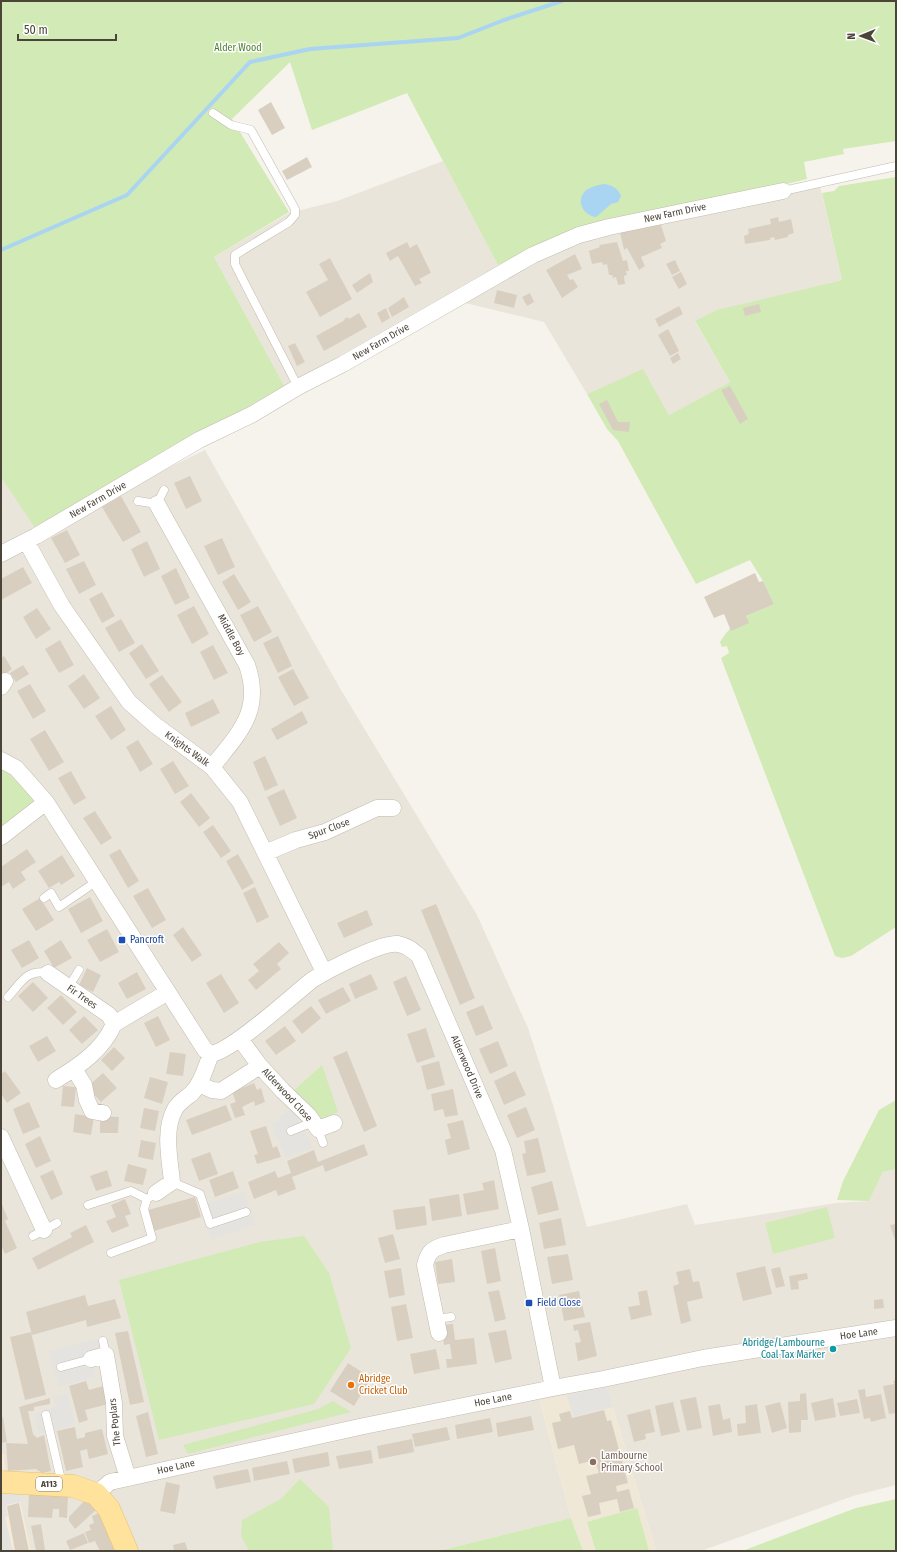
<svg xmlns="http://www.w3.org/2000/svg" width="897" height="1552" viewBox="0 0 897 1552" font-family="'Fira Sans Condensed',sans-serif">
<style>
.residential{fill:#eae5da}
.commercial{fill:#f7ead8}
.education{fill:#efe8d6}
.green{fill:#d2eab5}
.parking{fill:#e5e3e0}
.water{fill:#a9d4f2}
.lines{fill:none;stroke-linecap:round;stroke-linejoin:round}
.stream{stroke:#a9d4f2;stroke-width:4}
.building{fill:#d8cfc1}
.service-casing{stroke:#c2bbae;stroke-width:9}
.minor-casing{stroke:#c2bbae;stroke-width:17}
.primary-casing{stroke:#e6c16a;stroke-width:23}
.service{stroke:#fff;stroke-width:8}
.minor{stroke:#fff;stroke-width:16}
.primary{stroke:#ffe39c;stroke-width:22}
.transit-dot{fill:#1a4fb4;stroke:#fff;stroke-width:1.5}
.culture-dot{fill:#0f9aa8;stroke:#fff;stroke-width:1.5}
.food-dot{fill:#e8710a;stroke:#fff;stroke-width:1.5}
.education-dot{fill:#8d6e63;stroke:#fff;stroke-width:1.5}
.labels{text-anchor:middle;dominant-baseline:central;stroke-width:3;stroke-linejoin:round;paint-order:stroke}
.shield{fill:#fff;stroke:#817c74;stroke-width:1}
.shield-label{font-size:9px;font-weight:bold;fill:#4b4439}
.park-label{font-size:10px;fill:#4a7f2a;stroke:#fff}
.street-label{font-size:10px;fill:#4b4439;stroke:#fff}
.transit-label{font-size:10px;fill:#164399;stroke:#fff;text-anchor:start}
.culture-label{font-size:10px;fill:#0d838f;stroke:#fff;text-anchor:end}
.food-label{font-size:10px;fill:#c56008;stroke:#fff;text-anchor:start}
.education-label{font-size:10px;fill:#785e54;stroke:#fff;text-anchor:start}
</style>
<rect width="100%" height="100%" fill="#f6f3ec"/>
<path class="residential" d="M443,161L498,265L285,387L214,257L289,213L337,201Z
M820,186L842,280L743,304L695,322L730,382L669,415L643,370L587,394L544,322L465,303L470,298L535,259L581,240Z
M205,450L341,690L477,915L528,1028L554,1108L587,1227L687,1204L695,1225L836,1203L869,1201L883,1172L896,1169V1485L853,1496L701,1551H656L607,1388L605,1387L540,1401L571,1518L438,1551H1V477L38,531Z"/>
<path class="commercial" d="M1,1454H4L6,1478L18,1492L31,1551H1Z"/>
<path class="education" d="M605,1387L607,1388L656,1551H583L571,1518L540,1400Z"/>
<path class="green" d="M1,1H896V141L843,149L844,154L804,162L807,179L535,246L498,265L407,93L312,130L290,62L232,119L289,212L214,257L285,387L203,431L37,531L1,477Z
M896,177V927L851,956L842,958L835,956L721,658L729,653L727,646L722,647L720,642C735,618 748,615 774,604L763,581L750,560L696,584L618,441L607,429L587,394L643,369L669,415L730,382L695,321L717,310L842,280L822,193L834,191L839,186Z
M1,767L35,798V802L1,831Z
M322,1065L338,1112L316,1121L291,1093Z
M896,1100V1169L883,1172L869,1201L837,1200L843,1181L879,1110Z
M827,1207L835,1238L773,1254L765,1223Z
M304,1236L329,1273L351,1348L314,1404L159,1440L119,1280L260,1242Z
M333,1401L351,1412L188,1454L183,1445L318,1409Z
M300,1479L329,1507L333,1551H249L241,1536L242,1520L281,1499Z
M896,1499V1551H742L856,1508Z
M637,1508L649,1551H596L587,1522Z
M571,1518L583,1551H438Z"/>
<path class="parking" d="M291,1109L299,1117L313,1148L286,1158L271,1124L281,1120L279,1116Z
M244,1191L255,1225L211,1240L200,1206Z
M99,1339L101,1350L90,1354L96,1377L59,1387L49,1351Z
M605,1387L607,1388L613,1407L573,1417L567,1395Z
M67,1393L75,1424L39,1434L34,1414L56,1407L53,1397Z
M18,1492L21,1502L6,1505L8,1516L5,1517L13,1551H1V1493Z"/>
<path class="water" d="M604,184C612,185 618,188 621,196L618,202L611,204L596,217C581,215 575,197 588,189C593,186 599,185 604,184Z"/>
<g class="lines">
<path class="stream" d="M1,250L127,195L250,62L310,49L458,38L504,20L562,1"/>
</g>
<path class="building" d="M271,102L285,128L272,135L258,110Z
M307,157L312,167L287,180L282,171Z
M778,217L779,222L791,219L794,233L788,235V237L775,240L774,237L770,238V240L745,244L744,236L749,234L748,229L771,224L770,219Z
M660,222L666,241L660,244L662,248L641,257L645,266L639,270L627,248L624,250L620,232Z
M407,242L410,248L417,244L431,273L419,279L422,283L415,286L398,256L390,261L386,253Z
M617,242L623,261L627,260L629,271H626L627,275L624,276L625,284L618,285L616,277L613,278L612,275H609L607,264L603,265L602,262L592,264L589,251L600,247L599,245Z
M575,254L582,269L567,275L570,280L573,279L578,287L562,298L546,270Z
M330,258L352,299L320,317L306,292L328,280L319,264Z
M675,260L680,271L672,275L666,264Z
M681,272L687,284L679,289L672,277Z
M370,273L373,282L357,293L352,285Z
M497,290L517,295L514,308L494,303Z
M530,293L534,302L527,306L522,297Z
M404,297L409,307L392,317L388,308Z
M759,304L761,312L745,316L743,308Z
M679,306L683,314L659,327L655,319Z
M386,308L390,318L382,323L377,313Z
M359,313L367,327L324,351L316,336L345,320L344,319L348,317L349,319Z
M668,329L679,351L670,356L658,335Z
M295,343L305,362L297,366L288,346Z
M678,353L681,359L673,364L670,358Z
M730,386L748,419L740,424L721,390Z
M607,400L618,422H630L629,432L613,430L599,404Z
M190,476L202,501L186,509L174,483Z
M121,496L141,532L123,542L102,507Z
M67,530L80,555L65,563L51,538Z
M222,538L235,567L218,575L204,546Z
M147,541L160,569L144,577L131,549Z
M84,561L96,585L79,594L66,569Z
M23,567L32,583L1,600V579Z
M176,568L190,598L175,605L161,576Z
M755,573L759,582L763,581L774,604L746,616L749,623L731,631L724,614L714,618L704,597Z
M234,574L251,602L238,610L222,582Z
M102,592L115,616L102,623L89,599Z
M194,606L209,634L192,644L177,615Z
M258,606L272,632L254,642L240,615Z
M37,608L51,629L36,639L23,617Z
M121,619L135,643L119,652L105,628Z
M278,636L292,666L278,673L263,643Z
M60,640L74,665L59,673L45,649Z
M142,644L159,671L146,679L129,653Z
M213,645L228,673L214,680L200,652Z
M4,656L12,669L2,676L1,658Z
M23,665L29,674L16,682L10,673Z
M293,669L309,698L294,706L278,677Z
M84,674L100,698L84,709L68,686Z
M162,675L182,702L169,712L149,684Z
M30,684L46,711L33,719L17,691Z
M213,699L220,713L191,727L185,713Z
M111,706L126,730L111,740L95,716Z
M302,711L308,723L277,740L271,729Z
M45,730L64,762L49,771L30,739Z
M138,740L153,764L140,772L126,747Z
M265,756L278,785L265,791L253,762Z
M173,761L189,786L175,794L160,769Z
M71,771L86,798L74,805L58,778Z
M284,789L297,818L280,826L267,797Z
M191,793L210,818L199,827L180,802Z
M95,811L112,838L101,845L83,818Z
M213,825L231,851L221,858L203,832Z
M27,849L36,862L21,872L26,880L13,889L9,882L1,887V867Z
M120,849L139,881L128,888L109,855Z
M238,854L254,883L242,890L226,861Z
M62,855L75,876L61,885L59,882L49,888L38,871Z
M255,887L269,917L257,923L243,893Z
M148,888L166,920L152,928L133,896Z
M90,897L103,921L81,933L68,909Z
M40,898L54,920L36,931L22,909Z
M436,904L475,998L460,1005L421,910Z
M367,910L373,925L344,938L337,923Z
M183,927L202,955L192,962L173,935Z
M107,929L119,952L100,962L87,940Z
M29,940L39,958L22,968L11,950Z
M61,940L72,958L54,968L44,951Z
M279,942L289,953L277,964L281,969L256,990L248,980L259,971L253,964Z
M87,968L101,975L93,992L79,985Z
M137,972L146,989L127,999L118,983Z
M221,974L239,1003L224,1013L206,983Z
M371,974L378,989L355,999L349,984Z
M406,976L421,1010L407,1016L393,982Z
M33,982L48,998L33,1012L18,996Z
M343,987L351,1001L326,1014L318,1000Z
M61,995L77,1012L63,1025L47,1008Z
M483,1005L493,1029L476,1036L466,1012Z
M311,1006L321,1018L302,1034L292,1021Z
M84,1016L98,1030L82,1044L69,1030Z
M158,1016L170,1040L156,1047L144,1023Z
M285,1026L296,1041L276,1055L265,1041Z
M426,1028L435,1057L417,1063L407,1034Z
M47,1036L56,1051L38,1062L29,1046Z
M498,1041L508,1066L490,1074L479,1049Z
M114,1047L125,1058L112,1071L101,1060Z
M347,1051L377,1126L364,1132L333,1057Z
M170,1052L186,1054L183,1076L166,1074Z
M439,1061L445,1085L427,1090L421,1066Z
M5,1071L21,1093L7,1103L1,1094V1074Z
M515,1071L526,1095L504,1105L494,1081Z
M103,1073L117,1088L101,1102L87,1087Z
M150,1077L168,1082L162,1104L144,1098Z
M254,1083L257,1090L261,1088L265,1102L255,1106L254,1101L242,1107L245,1115L235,1118L230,1104L236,1102L232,1092Z
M63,1086L76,1087L74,1107L61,1106Z
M453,1089L458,1115L445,1117L443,1109L434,1111L431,1094Z
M29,1102L40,1127L23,1134L13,1109Z
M226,1105L232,1120L192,1135L186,1120Z
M526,1107L535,1130L517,1138L507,1115Z
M144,1108L159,1111L155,1131L140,1128Z
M75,1114L94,1117L91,1135L73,1132Z
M100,1116L119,1117L118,1133H100Z
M463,1120L470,1149L448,1155L445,1140L451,1138L447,1124Z
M266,1126L273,1148L277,1146L281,1157L257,1164L254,1155L258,1154L250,1131Z
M40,1136L51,1161L36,1168L25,1144Z
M538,1138L546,1172L527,1176L522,1154L526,1153L524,1141Z
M141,1140L156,1143L153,1160L138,1157Z
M364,1144L368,1155L325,1172L323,1165L292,1177L296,1189L278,1196L276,1190L254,1199L248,1182L275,1171L278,1178L291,1173L287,1161L314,1150L318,1162Z
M210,1152L218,1174L199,1181L191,1159Z
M128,1164L147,1169L143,1185L124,1181Z
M53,1170L63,1194L51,1200L40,1176Z
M107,1170L112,1186L96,1191L90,1176Z
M233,1171L239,1188L215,1197L209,1180Z
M494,1180L499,1209L467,1215L463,1194L484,1190L482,1183Z
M552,1181L559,1210L538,1215L531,1187Z
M459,1194L462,1216L432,1221L429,1199Z
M195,1197L201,1217L154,1231L148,1210Z
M125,1199L131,1214L125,1216L129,1226L112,1233L106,1221L116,1217L111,1205Z
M1,1202L8,1219L5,1221L17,1248L5,1254L1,1245Z
M425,1206L427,1225L396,1230L393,1210Z
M561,1218L566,1245L544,1249L539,1223Z
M896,1224V1243L890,1225Z
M86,1225L94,1242L38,1270L32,1258L72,1237L70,1233Z
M393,1234L400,1259L385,1263L378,1238Z
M495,1248L501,1281L487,1284L481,1251Z
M568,1254L573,1280L552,1284L547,1257Z
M452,1259L455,1282L438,1284L435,1262Z
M765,1266L772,1294L743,1301L736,1273Z
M780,1267L785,1286L776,1288L771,1269Z
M401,1268L405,1295L389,1298L384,1271Z
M690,1269L693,1282L699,1281L703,1298L687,1302L691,1321L681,1324L673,1286L679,1284L676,1272Z
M807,1273L808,1279L798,1281L799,1289L791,1290L789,1276Z
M499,1290L506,1319L495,1322L488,1292Z
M647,1290L652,1315L631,1320L628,1307L640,1305L638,1292Z
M579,1291L585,1317L564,1321L559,1295Z
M85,1295L88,1306L115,1299L121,1318L87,1327L86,1320L32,1335L26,1312Z
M883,1299L884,1308L874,1309V1300Z
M406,1304L413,1338L397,1341L391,1307Z
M590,1322L597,1356L578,1361L575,1343L581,1342L578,1330L574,1331L573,1325Z
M453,1324L455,1340L474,1338L477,1364L447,1368L446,1359H452L450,1344L444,1345L441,1325Z
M506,1330L512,1359L495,1363L488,1333Z
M128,1331L144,1402L130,1405L115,1333Z
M31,1332L46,1395L25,1400L10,1337Z
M436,1349L440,1369L414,1374L410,1354Z
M348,1363L371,1378L354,1406L330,1391Z
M896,1380V1413L889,1414L883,1386L894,1384L893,1381Z
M86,1381L89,1390L103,1386L108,1404L85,1410L88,1420L79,1423L69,1386Z
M865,1389L866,1397L881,1394L886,1418L871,1422L870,1418L864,1419L858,1390Z
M806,1393L808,1420H801V1432L789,1433L788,1402L800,1401V1394Z
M696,1397L702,1428L687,1431L680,1400Z
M50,1398V1404L34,1407V1411H28L33,1434L37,1438L44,1435L51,1471L42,1473L36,1469L8,1471L6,1443L28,1444L19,1407Z
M833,1398L836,1417L815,1421L811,1403Z
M857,1399L860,1413L840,1416L837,1403Z
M673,1402L680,1432L661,1436L655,1406Z
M780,1402L787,1428L772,1433L765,1406Z
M720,1404L723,1420L730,1418L732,1432L713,1436L708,1406Z
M757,1404L761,1433L738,1436L737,1424L746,1423L745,1406Z
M650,1409L655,1432L645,1434L646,1439L634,1442L627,1415Z
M604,1410L607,1421L611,1420L628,1483L616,1486L617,1492L629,1489L634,1508L620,1512L617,1499L599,1503L601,1514L588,1517L582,1496L591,1494L586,1476L599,1473L595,1460L579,1464L574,1445L558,1449L552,1423L561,1421L559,1414L570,1411L572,1418Z
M148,1412L158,1454L146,1457L136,1416Z
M531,1416L534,1430L498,1437L496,1423Z
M3,1417L7,1442L1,1443V1418Z
M490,1418L493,1432L457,1439L455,1425Z
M75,1427L77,1439L85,1437V1433L102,1429L108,1454L89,1459L87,1449L80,1451L83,1467L66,1471L57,1431Z
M447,1427L450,1440L415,1447L412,1434Z
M412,1439L414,1452L379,1459L377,1446Z
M371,1450L373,1463L339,1469L336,1456Z
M328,1452L330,1466L295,1473L292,1459Z
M287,1461L290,1474L254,1481L252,1468Z
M248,1469L251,1482L216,1489L213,1476Z
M166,1482L180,1485L175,1514L160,1511Z
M29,1492L68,1494L67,1518L59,1517V1509H53L52,1518L28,1517Z
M86,1499L96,1510L75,1529L69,1521V1517Z
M19,1503L29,1551H15L7,1506Z
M99,1513L116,1551H100L95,1541L89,1543L85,1532L91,1530L89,1525L94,1523L92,1516Z
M41,1524L45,1550L36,1551L31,1526Z
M84,1533L88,1543L70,1550L66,1541Z
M185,1542L188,1551H174L173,1545Z"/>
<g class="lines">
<defs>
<path id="service" d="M213,113L231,125L251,130L295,209V215L289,222L235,255V264L241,276L298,387
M783,191L896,166
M138,501L157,504L164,490
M44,898L51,893L59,907L97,881
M68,988L79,970
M8,997C21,983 26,969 48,973
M318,1129L323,1143
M291,1131L313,1122
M172,1182L200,1194L210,1224L246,1212
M88,1205L131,1191L147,1199L150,1197
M33,1236L57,1223
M111,1253L152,1238L144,1209L147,1199
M436,1319L451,1317
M103,1341L106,1355
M61,1367L91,1359
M46,1415L62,1484"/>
<path id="minor" d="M157,504L247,665C263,711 239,733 212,767
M26,541L62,606L129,702L155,725L212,767L240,802L324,972
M1,554L36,536L199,440L253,414L298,387L343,364L533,255L579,235L609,227L783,191
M1,687L5,681
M1,760L16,768L46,802L205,1050L211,1054
M1,837L46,802
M265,853L296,840L325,832L377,808H393
M48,973L109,1015L114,1024C103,1050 79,1066 56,1080
M114,1024L168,992
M211,1054C232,1051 292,996 312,980C328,970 381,942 398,944C408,946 412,950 419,956L503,1150L521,1229L553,1388
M260,1066L283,1091L309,1116L318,1129L334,1123
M74,1069L84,1085L87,1100L92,1111L103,1113
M199,1084L212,1090L221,1091L260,1066L240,1039
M1,1137L44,1230
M156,1193L172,1182C170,1160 163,1130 175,1109C179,1102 186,1098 192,1093C202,1083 206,1066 211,1054
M439,1333L425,1265C428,1253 431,1249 444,1245L521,1229
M91,1359L106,1355L114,1403L115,1436L128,1478
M96,1494L110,1482L364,1426L553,1388L603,1379L703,1358L896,1328"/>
<path id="primary" d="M1,1482L73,1486L96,1494L109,1509L127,1551"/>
</defs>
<use href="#service" class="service-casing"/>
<use href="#minor" class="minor-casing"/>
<use href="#primary" class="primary-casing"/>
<use href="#service" class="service"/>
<use href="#minor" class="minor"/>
<use href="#primary" class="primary"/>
</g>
<g class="transit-dot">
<rect x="118" y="936" width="8" height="8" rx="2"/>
<rect x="525" y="1299" width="8" height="8" rx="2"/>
</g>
<circle class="culture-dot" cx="833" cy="1349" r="4"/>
<circle class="food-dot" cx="351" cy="1385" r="4"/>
<circle class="education-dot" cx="593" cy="1462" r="4"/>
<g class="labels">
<rect class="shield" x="36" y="1477" width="26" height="14" rx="3"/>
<g class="shield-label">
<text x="49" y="1484">A113</text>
</g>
<g class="park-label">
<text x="238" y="48">Alder Wood</text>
</g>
<g class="street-label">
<text transform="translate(675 213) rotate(-12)">New Farm Drive</text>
<text transform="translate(381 342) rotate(-30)">New Farm Drive</text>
<text transform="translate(98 500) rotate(-30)">New Farm Drive</text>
<text transform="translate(231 635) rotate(61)">Middle Boy</text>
<text transform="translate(187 749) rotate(36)">Knights Walk</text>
<text transform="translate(329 829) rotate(-20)">Spur Close</text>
<text transform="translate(82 997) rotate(35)">Fir Trees</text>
<text transform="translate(467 1067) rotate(67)">Alderwood Drive</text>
<text transform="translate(287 1095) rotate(47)">Alderwood Close</text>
<text transform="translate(859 1334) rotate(-8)">Hoe Lane</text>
<text transform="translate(493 1400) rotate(-11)">Hoe Lane</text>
<text transform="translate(115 1422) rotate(-96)">The Poplars</text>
<text transform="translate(176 1467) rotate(-13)">Hoe Lane</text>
</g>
<g class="transit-label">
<text x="130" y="940">Pancroft</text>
<text x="537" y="1303">Field Close</text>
</g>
<g class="culture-label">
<text x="825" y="1343">Abridge/Lambourne<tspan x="825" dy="12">Coal Tax Marker</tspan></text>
</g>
<g class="food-label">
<text x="359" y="1379">Abridge<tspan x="359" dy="12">Cricket Club</tspan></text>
</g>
<g class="education-label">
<text x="601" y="1456">Lambourne<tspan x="601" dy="12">Primary School</tspan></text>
</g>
</g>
<rect width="897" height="1552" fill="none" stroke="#4b4439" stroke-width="4"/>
<g transform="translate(861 36) rotate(269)" stroke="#ffffff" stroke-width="3" paint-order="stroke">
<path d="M0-3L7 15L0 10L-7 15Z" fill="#4b4439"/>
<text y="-6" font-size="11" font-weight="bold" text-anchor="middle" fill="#4b4439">N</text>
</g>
<path d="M18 34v6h98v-6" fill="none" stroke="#4b4439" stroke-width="2"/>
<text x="24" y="34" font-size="12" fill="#4b4439" stroke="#ffffff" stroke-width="3" paint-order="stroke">50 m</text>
</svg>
